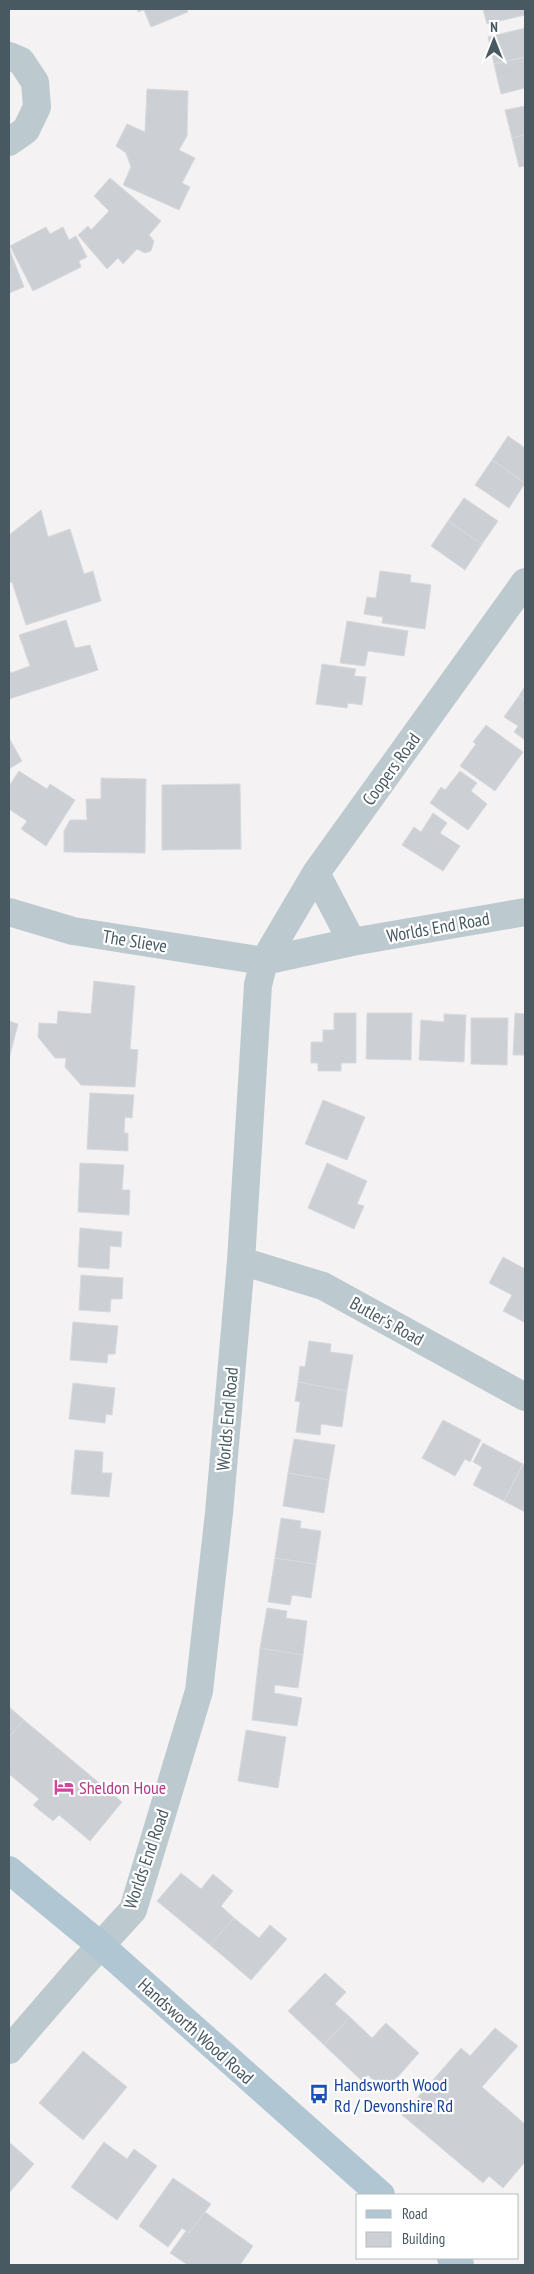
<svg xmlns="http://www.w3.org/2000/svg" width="534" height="2274" viewBox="0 0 534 2274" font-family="'PT Sans Narrow',sans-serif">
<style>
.building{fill:#ccd0d5;stroke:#d6d9de}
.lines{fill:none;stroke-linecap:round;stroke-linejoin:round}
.minor{stroke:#bcc9cf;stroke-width:28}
.major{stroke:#b0c6d3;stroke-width:28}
.labels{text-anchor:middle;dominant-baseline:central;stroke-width:4.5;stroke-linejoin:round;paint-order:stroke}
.street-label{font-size:18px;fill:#485962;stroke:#fff}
.hotel-label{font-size:18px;fill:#b23c85;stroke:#fff;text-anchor:start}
.transit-label{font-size:18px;fill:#164399;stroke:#fff;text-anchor:start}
</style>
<rect width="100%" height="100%" fill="#f4f2f2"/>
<path class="building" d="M137,9H186L188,12L151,27L144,10L138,12Z
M483,9H525V15L487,24Z
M525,28V57L494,64L488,37Z
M525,57V88L501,94L494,64Z
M147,89L188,91L187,136L179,150L195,158L182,183L190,187L179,210L123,185L131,167L126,153L116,146L127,124L145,132Z
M525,106V135L512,138L505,110Z
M525,135V166L519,167L512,138Z
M110,178L161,221L149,235L154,241L151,251L145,253L137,249L123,264L118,258L107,269L78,235L88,226L91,230L109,211L94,196Z
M46,227L50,234L63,227L69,240L76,236L87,257L79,261L81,267L33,291L10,246Z
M9,248L24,287L9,293Z
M508,436L525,448V483L492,460Z
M492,460L525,483L509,508L475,485Z
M464,498L498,521L482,544L448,521Z
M41,510L48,537L70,529L84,574L93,571L101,601L26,625L12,582L9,583V535Z
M448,521L482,544L465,570L431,546Z
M380,571L411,575L410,582L431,585L425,629L382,623L383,617L364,614L367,597L376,598Z
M66,620L75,648L90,645L98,670L9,699V669L11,673L30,666L19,635Z
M347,621L408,631L404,656L368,651L365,666L340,663Z
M322,664L356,669L354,676L366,677L362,705L348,703L347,708L316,704Z
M525,686V700L519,696Z
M519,696L525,700V740L514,732L518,726L504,717Z
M486,725L523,752L495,791L460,766L476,744L473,742Z
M9,738L22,761L9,769Z
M19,771L47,789L50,784L75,800L46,846L21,829L27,821L9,809V786Z
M460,771L477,783L471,791L487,804L468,830L430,803L441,787L445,790Z
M101,778L146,779L145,853L64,852V831L70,820H87L86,799H101Z
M240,784L241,849L162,850V785Z
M433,813L447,823L440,833L460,846L443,871L402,845L414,827L421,832Z
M94,981L135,986L130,1049L138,1050L135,1087L81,1085L65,1067L66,1058H55L38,1037L39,1023L57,1024L58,1011L91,1014Z
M334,1013H356V1063H341V1071H318V1063H311V1042H323V1030H334Z
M367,1013H412L411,1060L366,1059Z
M515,1013L525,1014V1055H513Z
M444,1014L466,1015L464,1062L419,1060L421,1020L444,1022Z
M471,1018H508L507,1065L471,1064Z
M9,1021L18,1024L9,1059Z
M90,1093L134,1095L132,1118L125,1117L124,1133H128V1151L87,1149Z
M323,1100L365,1117L347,1160L305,1144Z
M80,1163L124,1165L122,1190H130L129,1215L78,1212Z
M327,1163L367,1181L357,1204L364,1206L354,1229L308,1208Z
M80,1228L122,1232L121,1247L110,1246L109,1269L78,1267Z
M503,1257L525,1269L524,1322L503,1311L512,1295L489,1283Z
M81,1275L123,1278L122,1299H111L110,1312L79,1310Z
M73,1322L118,1326L115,1354H108L107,1363L70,1360Z
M309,1341L331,1344L330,1352L353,1355L347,1391L298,1382L300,1366L305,1367Z
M298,1382L347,1391L342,1427L321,1424L320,1435L296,1432L300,1402L295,1401Z
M73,1383L115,1388L112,1415L106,1414L105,1423L69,1419Z
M443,1420L481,1440L470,1462L465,1459L455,1476L422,1458Z
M294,1439L335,1445L329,1480L288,1473Z
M483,1443L523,1464L504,1501L473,1485L482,1467L473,1462Z
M75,1450L103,1452L102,1473H112L109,1497L71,1494Z
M523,1464L525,1465V1512L504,1501Z
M288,1473L329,1480L324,1513L283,1506Z
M281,1518L301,1521L300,1528L321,1531L316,1564L275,1558Z
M275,1558L316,1564L311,1598L292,1595L290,1605L268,1602Z
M267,1608L287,1611L286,1618L307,1621L303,1655L260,1648Z
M260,1648L303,1655L298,1688L275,1685L274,1693L302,1698L297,1726L252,1720Z
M9,1707L24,1720L9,1737Z
M24,1720L122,1802L90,1841L59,1815L53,1821L33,1805L39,1799L9,1774V1737Z
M246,1730L286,1737L278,1788L238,1781Z
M181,1873L201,1889L213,1874L233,1891L221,1906L234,1918L210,1945L157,1901Z
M234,1918L259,1938L270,1925L287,1939L251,1980L210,1945Z
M325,1973L346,1992L335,2004L350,2017L324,2045L288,2011Z
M350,2017L372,2038L386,2023L419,2053L385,2091L368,2075L362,2081L324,2045Z
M495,2028L518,2046L482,2087L525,2124V2162L503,2188L489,2176L483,2183L402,2115L461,2048L470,2056Z
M83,2051L127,2087L83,2140L39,2103Z
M9,2142L34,2164L9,2193Z
M104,2142L127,2159L134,2149L157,2166L117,2220L71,2187Z
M173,2178L211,2204L189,2233L182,2228L168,2247L139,2226Z
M205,2212L253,2246L240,2265H188L170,2253L186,2231L189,2233Z"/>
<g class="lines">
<path class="minor" d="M9,56L21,61L35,82L37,107L26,130L9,142
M316,873L352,942
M9,912L73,931L264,961L352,942L525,912
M241,1261L323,1286L525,1397
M9,2050L80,1968L133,1910L199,1691L219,1513L241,1261L258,985L264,961L316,873L525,582"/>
<path class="major" d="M9,1870L100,1945L381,2195
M451,2258L460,2265"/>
</g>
<defs>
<symbol id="hotel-bare" viewBox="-9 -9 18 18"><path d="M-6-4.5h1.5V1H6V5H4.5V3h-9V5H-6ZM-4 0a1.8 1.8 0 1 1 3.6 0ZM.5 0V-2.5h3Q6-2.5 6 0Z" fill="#d1479c" stroke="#fff" stroke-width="2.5" paint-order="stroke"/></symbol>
<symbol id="bus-bare" viewBox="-9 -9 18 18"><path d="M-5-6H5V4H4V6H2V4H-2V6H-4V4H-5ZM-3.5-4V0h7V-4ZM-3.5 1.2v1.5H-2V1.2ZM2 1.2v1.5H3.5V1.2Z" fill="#1a4fb4" stroke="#fff" stroke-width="2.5" paint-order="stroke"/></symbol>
</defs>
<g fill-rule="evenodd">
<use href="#hotel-bare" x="50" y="1773" width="28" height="28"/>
<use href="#bus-bare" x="305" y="2080" width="28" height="28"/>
</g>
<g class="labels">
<g class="street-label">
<text transform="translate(391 769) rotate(-54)">Coopers Road</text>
<text transform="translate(438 927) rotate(-10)">Worlds End Road</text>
<text transform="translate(135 941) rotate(9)">The Slieve</text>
<text transform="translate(387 1321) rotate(29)">Butler's Road</text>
<text transform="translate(227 1419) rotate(-85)">Worlds End Road</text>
<text transform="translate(146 1859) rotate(-71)">Worlds End Road</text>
<text transform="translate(196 2031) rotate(42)">Handsworth Wood Road</text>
</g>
<g class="hotel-label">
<text x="79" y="1787">Sheldon Houe</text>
</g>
<g class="transit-label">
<text x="334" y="2084">Handsworth Wood<tspan x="334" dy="21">Rd / Devonshire Rd</tspan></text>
</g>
</g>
<rect width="534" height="2274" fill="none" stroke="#485962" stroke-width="20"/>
<rect x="356" y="2194" width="162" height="65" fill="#ffffff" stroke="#b6bdc0"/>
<rect x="366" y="2210" width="25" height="8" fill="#b0c6d3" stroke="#b6bdc0"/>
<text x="402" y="2219" font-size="15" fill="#485962">Road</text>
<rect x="366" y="2232" width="25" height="15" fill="#ccd0d5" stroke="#b6bdc0"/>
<text x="402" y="2244" font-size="15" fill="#485962">Building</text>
<g transform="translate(494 40)" stroke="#ffffff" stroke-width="4" paint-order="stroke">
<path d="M0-4L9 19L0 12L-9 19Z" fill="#485962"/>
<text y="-8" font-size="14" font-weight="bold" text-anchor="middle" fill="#485962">N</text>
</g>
</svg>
